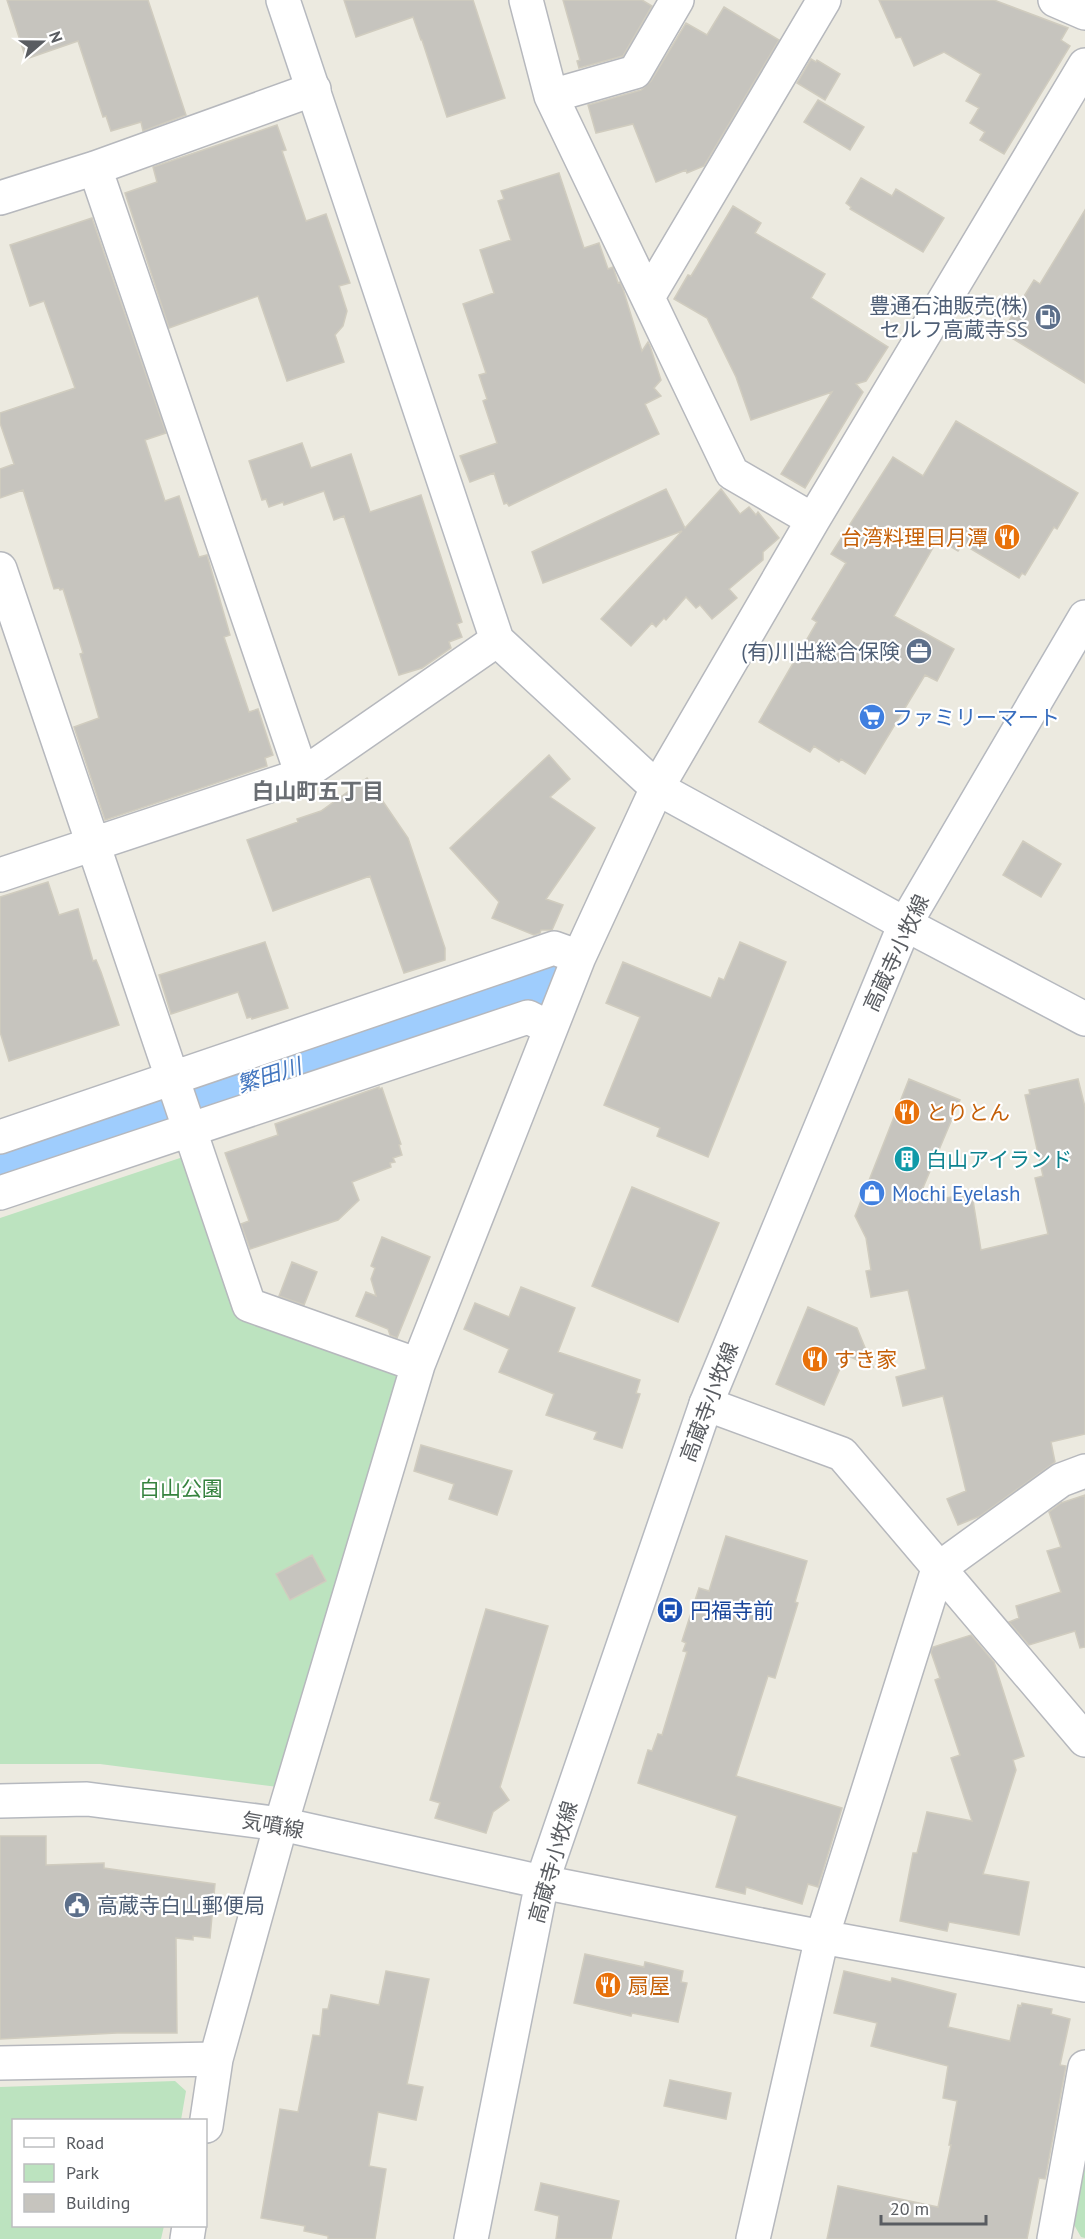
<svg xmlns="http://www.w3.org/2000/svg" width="1085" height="2239" viewBox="0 0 1085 2239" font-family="'PT Sans','Noto Sans JP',sans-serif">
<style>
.green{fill:#bce3bf}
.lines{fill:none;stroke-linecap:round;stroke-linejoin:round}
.river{stroke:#9fcdfd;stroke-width:63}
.building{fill:#c6c4be;stroke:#d0ccbf;stroke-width:1.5}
.street-casing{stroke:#b6b8bd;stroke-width:36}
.secondary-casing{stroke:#b6b9bf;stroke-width:36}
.street{stroke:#fff;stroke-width:33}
.secondary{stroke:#fff;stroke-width:33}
.labels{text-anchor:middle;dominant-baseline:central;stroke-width:4.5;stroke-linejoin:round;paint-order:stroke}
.service-label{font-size:21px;fill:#4e5e75;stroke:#fff;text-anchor:end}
.food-label{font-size:21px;fill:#c56008;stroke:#fff;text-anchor:start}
.shop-label{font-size:21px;fill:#366cbe;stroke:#fff;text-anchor:start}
.street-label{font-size:21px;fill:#595c61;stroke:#fff}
.culture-label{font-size:21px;fill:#0d838f;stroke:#fff;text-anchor:start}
.park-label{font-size:21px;fill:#36833f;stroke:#fff}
.transit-label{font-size:21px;fill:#164399;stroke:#fff;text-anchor:start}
.neighbourhood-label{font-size:22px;font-weight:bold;fill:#6a6e73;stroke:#fff}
.water-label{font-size:22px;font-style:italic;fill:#4376bf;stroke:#fff}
</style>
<rect width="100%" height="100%" fill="#eceae0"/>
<path class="green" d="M189,1155L245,1318L407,1374L278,1787L100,1764H0V1218Z
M175,2081L186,2091L181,2120H14V2226H164L161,2239H0V2087Z
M1085,2156V2238L1081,2237L1073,2223Z"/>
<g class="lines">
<path class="river" d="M0,1162L537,988"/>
</g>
<path class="building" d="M7,0H148L186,115L143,131L141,122L111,131L106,116L103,117L78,41L26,59Z
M344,0H473L505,98L447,117L422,40H421L413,17L356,37Z
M563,0H642L652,6L623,56L579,68L577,61L580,60Z
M879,0H994L1068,28L1061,40L1070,46L1004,154L980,140L985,132L970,123L979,108L966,101L981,74L944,52L914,66L901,37L896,38Z
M724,7L779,40L704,166L687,173L686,170L656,182L633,124L596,133L588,105L641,90L651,81L686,23L707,35Z
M811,59L816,62L817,60L840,74L825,100L797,83Z
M818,100L864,127L850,150L804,122Z
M277,125L286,150L282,151L306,221L326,214L350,283L339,286L347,311L343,326L335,335L344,362L287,381L258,296L169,328L125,193L157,182L153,167Z
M559,173L584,248L599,243L608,269L613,267L618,283L620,282L623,289L642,351L648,342L650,346L661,380L654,388L661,396L645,404L659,434L509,506L507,503L504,504L494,473L470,482L460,456L497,443L483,401L487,399L479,375L486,373L463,304L494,293L480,250L511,240L498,201L504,199L501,191Z
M861,178L892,196L896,189L944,218L923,252L850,209L851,207L846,203Z
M733,206L761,223L755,233L825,274L811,298L888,347L866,381L856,384L863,392L805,488L781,474L832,392L751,420L736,377L707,318L674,299L688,275L691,276Z
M1085,210V383L1002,332L1034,280L1040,284Z
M92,218L166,433L145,440L165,501L179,496L199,557L207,555L230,635L224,637L249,712L258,709L273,755L265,758L267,766L105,820L74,727L99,718L80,654L83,653L63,589L60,590L59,588L54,589L23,490L0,498V469L14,464L0,423V413L75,388L44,301L30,306L10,245Z
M956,421L1078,493L1057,529L1054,527L1025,575L1022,573L1019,578L963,544L958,551L938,539L894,616L954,649L937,681L925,675L865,774L841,759L839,762L814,746L810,752L759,722L817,622L812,619L846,563L831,554L893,457L923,476Z
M302,443L311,468L351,454L370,512L421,495L462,622L457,624L462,637L449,642L451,648L422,668L399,675L344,516L334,520L324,491L284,505L283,502L269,507L266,499L262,500L249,461Z
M666,489L685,528L721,489L740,514L749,507L756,515L758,512L779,538L763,552V560L729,589L737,598L712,619L700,605L696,608L686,597L666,620L664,618L656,627L652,623L631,646L601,619L682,531L543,583L532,552Z
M549,755L570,779L550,797L595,828L546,899L563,905L552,930H541L540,933L534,935L492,918L499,902L450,848Z
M367,778L408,838L445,948V960L404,973L370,876L273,911L247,840L298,822L297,819L321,811Z
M1023,841L1061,864L1041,897L1003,875Z
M48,882L59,915L78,909L93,961L96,960L101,972L119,1025L9,1061L0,1032V897Z
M265,942L288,1008L252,1019L251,1017L247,1018L238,992L171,1014L159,975Z
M740,942L786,962L708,1157L657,1136L660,1128L604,1105L640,1017L606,1003L623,962L711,998L719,978L724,980Z
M909,1079L960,1100L917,1202L972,1194L981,1250L1048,1234L1035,1178L1043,1176L1025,1095L1030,1094L1029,1090L1078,1079L1085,1107V1434L1051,1442L1055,1462L980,1516L958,1525L947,1499L966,1491L943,1396L903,1406L896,1377L926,1369L908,1290L871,1297L866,1271L871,1270L866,1238L855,1216Z
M379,1087V1089L382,1088L401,1144L399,1145L402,1155L393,1158L395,1162L390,1163L391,1167L352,1182L359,1200L338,1220L250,1249L241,1224L249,1221L225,1153L278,1135L275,1124Z
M632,1187L719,1223L678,1322L592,1286Z
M382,1237L430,1257L397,1338L390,1335L388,1329L356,1316L366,1292L376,1296L371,1279L375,1268L371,1266Z
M292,1262L317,1272L304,1305L279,1296Z
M521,1287L575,1308L558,1352L640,1380L636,1393L640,1394L622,1448L594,1439L597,1432L546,1415L554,1394L499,1372L509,1349L464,1329L475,1303L509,1317Z
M808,1307L857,1328L873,1367L846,1355L824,1405L776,1384Z
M421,1445L512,1471L497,1515L449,1499L454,1484L414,1471Z
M1085,1495V1647L1080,1648L1075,1631L1029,1645L1009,1622L1019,1618L1016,1606L1061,1592L1047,1551L1061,1547L1049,1512L1061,1503Z
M726,1536L807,1561L795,1602L798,1603L775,1678L768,1676L736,1776L842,1808L818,1887L808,1884L802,1904L746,1887L745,1894L716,1887L737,1816L638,1783L648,1750L652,1751L658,1734L662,1735L687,1652L683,1651L686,1643L682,1641L699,1588L709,1591Z
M312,1555L326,1581L290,1600L276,1574Z
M486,1609L548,1626L500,1787L509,1800L493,1812L486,1833L435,1818L440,1803L430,1800Z
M971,1635L994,1662L1024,1756L1013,1760L1016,1770L983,1874L1029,1882L1019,1935L949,1922L947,1931L900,1921L913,1853H917L927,1812L972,1821L951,1758L960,1755L935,1680L940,1678L931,1652L933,1647Z
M0,1836H46V1865L104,1863V1868L215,1884L210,1938L193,1936V1940L176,1938L177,2033H117L0,2039Z
M585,1954L644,1967L645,1962L683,1971L681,1982L687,1983L678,2022L632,2013L631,2016L574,2003Z
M386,1971L429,1979L407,2084L423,2087L416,2120L378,2112L369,2166L386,2169L375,2239H328V2236L304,2231L305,2226L261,2218L280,2109L298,2112L313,2035L320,2036L323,2009H328L331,1995L379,2005Z
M844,1971L891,1982L892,1978L956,1994L948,2027L1010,2041L1018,2005L1021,2006L1022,2003L1052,2009L1051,2014L1070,2019L1060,2065L1066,2066L1046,2175L1045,2179L1039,2178L1027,2239H827L838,2186L938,2207L951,2145H949L957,2101L943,2098L948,2066L871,2046L877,2023L834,2013Z
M670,2080L731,2093L726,2119L664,2106Z
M541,2183L619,2201L611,2239H556L559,2216L535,2210Z"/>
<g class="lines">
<defs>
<path id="street" d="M526,0L551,96L732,473L813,520
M1055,0L1085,13
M551,96L635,72L677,0
M95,168L302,775
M0,198L95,168L314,89
M648,297L824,0
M0,569L249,1305L418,1365
M0,875L302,775L497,640
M0,1137L554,948L579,957
M0,1193L528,1017L550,1028
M706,1404L842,1454L1085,1740
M542,1882L822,1937L1085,1985
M0,2063L216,2059
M206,2126L216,2059L281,1824L418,1365L579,957L657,788L813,520L1085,65
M187,2239L189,2226
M753,2239L822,1937L938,1569L1061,1480L1085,1471
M1054,2239L1085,2067"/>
<path id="secondary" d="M283,0L497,640L657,788L905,924L1085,1019
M0,1801L87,1799L281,1824L542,1882
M471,2239L542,1882L706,1404L905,924L1085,617"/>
</defs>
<use href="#street" class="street-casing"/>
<use href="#secondary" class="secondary-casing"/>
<use href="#street" class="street"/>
<use href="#secondary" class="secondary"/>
</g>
<defs>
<symbol id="fuel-disc" viewBox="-11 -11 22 22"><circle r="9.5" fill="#5c6f8a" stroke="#fff"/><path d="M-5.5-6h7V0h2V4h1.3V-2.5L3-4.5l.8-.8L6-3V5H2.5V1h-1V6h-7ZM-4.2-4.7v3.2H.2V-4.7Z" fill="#fff"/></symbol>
<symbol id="restaurant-disc" viewBox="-11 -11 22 22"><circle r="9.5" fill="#e8710a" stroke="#fff"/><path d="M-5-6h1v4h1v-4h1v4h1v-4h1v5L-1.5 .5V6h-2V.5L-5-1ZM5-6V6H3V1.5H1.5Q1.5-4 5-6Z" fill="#fff"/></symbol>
<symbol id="office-disc" viewBox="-11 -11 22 22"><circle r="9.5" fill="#5c6f8a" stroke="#fff"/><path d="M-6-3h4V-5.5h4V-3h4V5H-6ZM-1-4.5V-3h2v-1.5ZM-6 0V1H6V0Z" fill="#fff"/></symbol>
<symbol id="supermarket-disc" viewBox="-11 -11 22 22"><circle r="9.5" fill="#3f7fe0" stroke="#fff"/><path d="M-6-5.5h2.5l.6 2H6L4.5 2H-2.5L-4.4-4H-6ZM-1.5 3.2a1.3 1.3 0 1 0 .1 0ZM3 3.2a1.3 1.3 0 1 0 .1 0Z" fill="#fff"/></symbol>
<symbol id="building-disc" viewBox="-11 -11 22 22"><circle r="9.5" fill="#0f9aa8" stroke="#fff"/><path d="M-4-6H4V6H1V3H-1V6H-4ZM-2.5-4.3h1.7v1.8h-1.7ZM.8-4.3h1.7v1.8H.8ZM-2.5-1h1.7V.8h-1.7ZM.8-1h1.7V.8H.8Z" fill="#fff"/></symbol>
<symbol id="shop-disc" viewBox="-11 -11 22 22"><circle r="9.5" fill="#3f7fe0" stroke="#fff"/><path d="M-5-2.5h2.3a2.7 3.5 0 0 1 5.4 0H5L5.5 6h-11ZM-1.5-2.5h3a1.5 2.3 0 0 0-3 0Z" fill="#fff"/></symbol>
<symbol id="bus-disc" viewBox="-11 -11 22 22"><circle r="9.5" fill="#1a4fb4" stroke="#fff"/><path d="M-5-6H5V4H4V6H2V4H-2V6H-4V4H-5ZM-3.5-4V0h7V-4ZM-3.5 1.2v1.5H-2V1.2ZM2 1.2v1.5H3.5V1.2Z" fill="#fff"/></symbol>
<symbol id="civic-disc" viewBox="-11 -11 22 22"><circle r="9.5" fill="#5c6f8a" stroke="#fff"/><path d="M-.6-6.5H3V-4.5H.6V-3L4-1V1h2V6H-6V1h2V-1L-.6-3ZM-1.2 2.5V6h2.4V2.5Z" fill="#fff"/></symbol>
</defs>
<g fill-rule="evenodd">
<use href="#fuel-disc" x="1033" y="302" width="30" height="30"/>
<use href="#restaurant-disc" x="992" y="522" width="30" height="30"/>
<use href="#office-disc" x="904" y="636" width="30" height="30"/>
<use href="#supermarket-disc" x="857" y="702" width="30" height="30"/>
<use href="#restaurant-disc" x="892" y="1097" width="30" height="30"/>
<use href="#building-disc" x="892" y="1144" width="30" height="30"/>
<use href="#shop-disc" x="857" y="1178" width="30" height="30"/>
<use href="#restaurant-disc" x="800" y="1344" width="30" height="30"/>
<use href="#bus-disc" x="655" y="1595" width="30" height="30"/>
<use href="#civic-disc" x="62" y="1890" width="30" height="30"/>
<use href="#restaurant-disc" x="593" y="1970" width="30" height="30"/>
</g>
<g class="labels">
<g class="service-label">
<text x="1028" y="305">豊通石油販売(株)<tspan x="1028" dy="24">セルフ高蔵寺SS</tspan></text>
<text x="900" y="651">(有)川出総合保険</text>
<text x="97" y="1905" text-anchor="start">高蔵寺白山郵便局</text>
</g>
<g class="food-label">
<text x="988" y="537" text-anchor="end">台湾料理日月潭</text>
<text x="926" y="1112">とりとん</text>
<text x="834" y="1359">すき家</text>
<text x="628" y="1985">扇屋</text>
</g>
<g class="shop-label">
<text x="892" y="717">ファミリーマート</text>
<text x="892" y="1193">Mochi Eyelash</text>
</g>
<g class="street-label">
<text transform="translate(896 953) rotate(-65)">高蔵寺小牧線</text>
<text transform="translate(709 1402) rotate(-69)">高蔵寺小牧線</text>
<text transform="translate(273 1825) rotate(10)">気噴線</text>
<text transform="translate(553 1862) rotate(-74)">高蔵寺小牧線</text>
</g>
<g class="culture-label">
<text x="926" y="1159">白山アイランド</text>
</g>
<g class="park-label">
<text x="181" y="1488">白山公園</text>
</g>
<g class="transit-label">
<text x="690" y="1610">円福寺前</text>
</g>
<g class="neighbourhood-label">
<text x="318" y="791">白山町五丁目</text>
</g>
<g class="water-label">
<text transform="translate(269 1075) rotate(-18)">繁田川</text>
</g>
</g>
<rect x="12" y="2119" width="195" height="108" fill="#ffffff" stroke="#bdbec0" stroke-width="1.5"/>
<rect x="24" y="2138" width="30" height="9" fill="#ffffff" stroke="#bdbec0" stroke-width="1.5"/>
<text x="66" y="2149" font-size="18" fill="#595c61">Road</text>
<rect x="24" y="2164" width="30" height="18" fill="#bce3bf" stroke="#bdbec0" stroke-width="1.5"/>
<text x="66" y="2179" font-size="18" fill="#595c61">Park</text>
<rect x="24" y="2194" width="30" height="18" fill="#c6c4be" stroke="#bdbec0" stroke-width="1.5"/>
<text x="66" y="2209" font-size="18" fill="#595c61">Building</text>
<g transform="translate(42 42) rotate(70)" stroke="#ffffff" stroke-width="4.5" paint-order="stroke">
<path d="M0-4.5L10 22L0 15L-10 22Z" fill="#595c61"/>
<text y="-9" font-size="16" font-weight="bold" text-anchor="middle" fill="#595c61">N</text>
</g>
<path d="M881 2215v9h105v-9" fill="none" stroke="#595c61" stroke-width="3"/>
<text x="890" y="2215" font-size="18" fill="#595c61" stroke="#ffffff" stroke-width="4.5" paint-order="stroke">20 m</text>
</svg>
